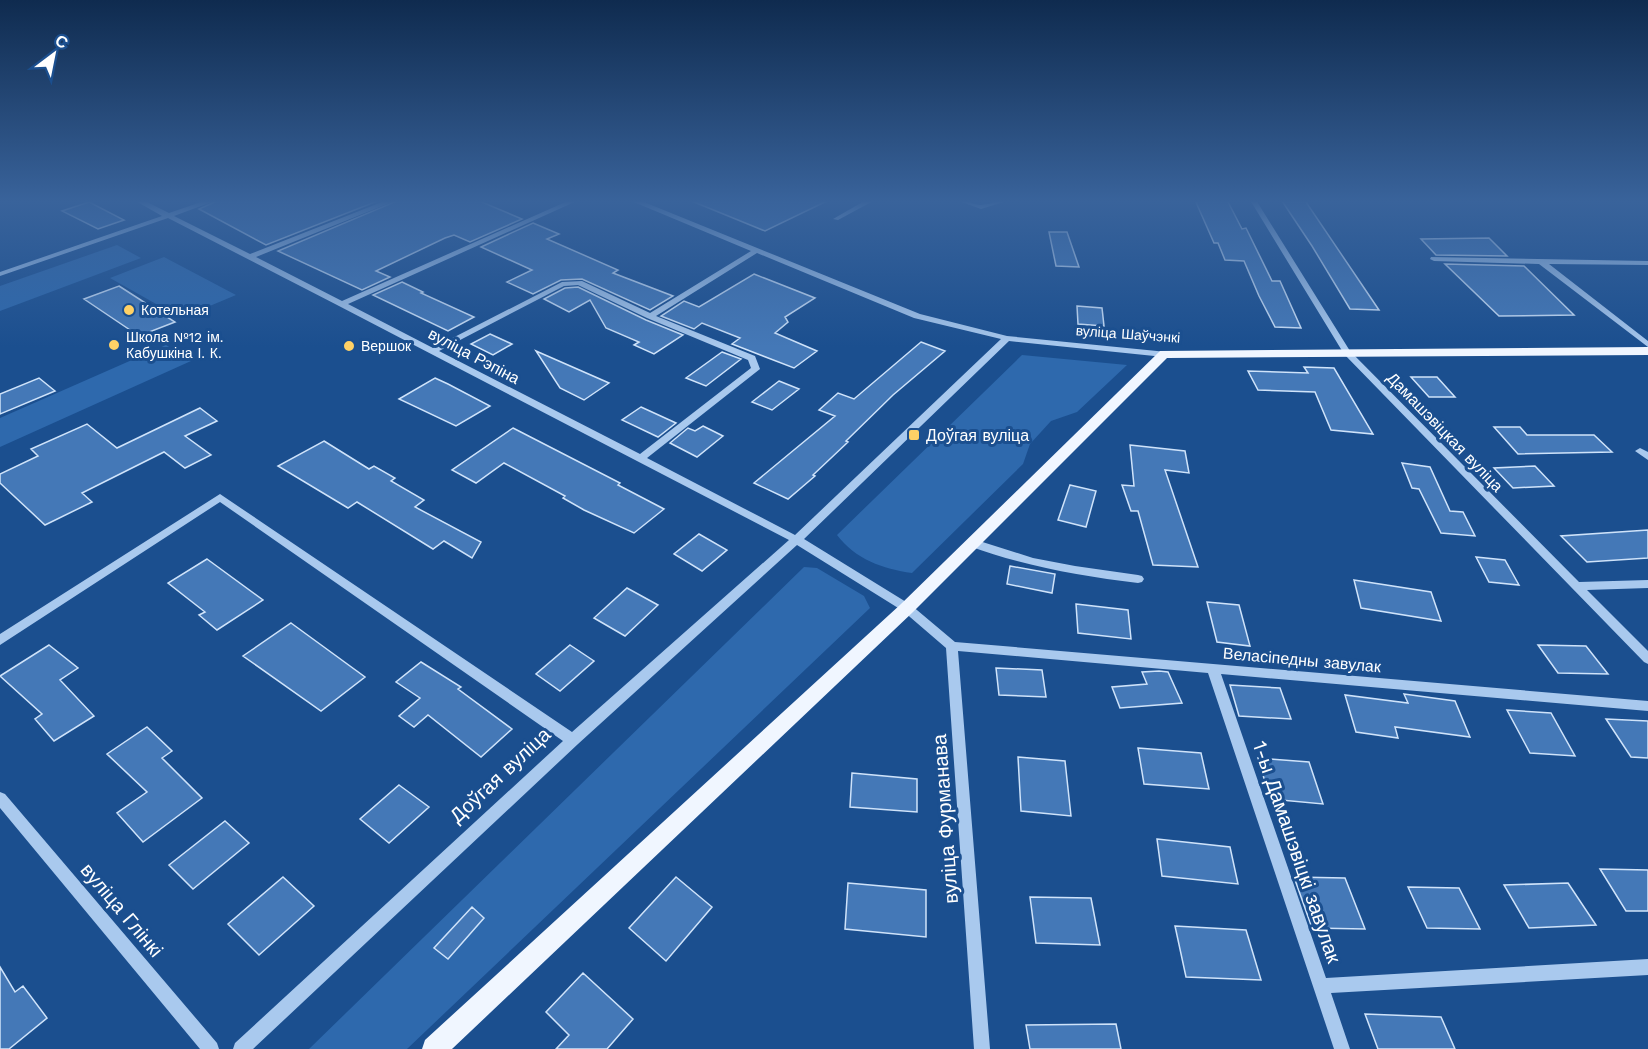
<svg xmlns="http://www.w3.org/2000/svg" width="1648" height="1049" viewBox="0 0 1648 1049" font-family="'Work Sans',sans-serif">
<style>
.green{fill:#2e69ad}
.building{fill:#4478b7;stroke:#cfe3fa;stroke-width:1.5}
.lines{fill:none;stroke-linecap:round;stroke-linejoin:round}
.minor{fill:#a9c9ee;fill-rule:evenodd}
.major{fill:#f0f6ff;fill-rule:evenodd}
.poi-dot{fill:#ffd166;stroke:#1b4f8f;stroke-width:2}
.labels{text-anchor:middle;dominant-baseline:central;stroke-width:6;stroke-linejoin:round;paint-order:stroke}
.far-poi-label{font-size:14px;fill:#fff;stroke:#1b4f8f;text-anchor:start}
.far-street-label{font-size:14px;fill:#fff;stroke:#1b4f8f}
.street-label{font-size:16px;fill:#fff;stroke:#1b4f8f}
.poi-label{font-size:16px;fill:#fff;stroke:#1b4f8f;text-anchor:start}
.near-street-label{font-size:20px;fill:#fff;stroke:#1b4f8f}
</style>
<rect width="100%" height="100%" fill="#1b4f8f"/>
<path class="green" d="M117,245L141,258L0,311V286Z
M164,257L236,295L181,318L110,278Z
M166,345L191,361L0,447V418Z
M1022,355L1127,365L1077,412L1051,421L1030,444L1023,464L912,573C883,569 855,559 837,535Z
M804,567L817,568L864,596L870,608L407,1049H309Z"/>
<path class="building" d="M219,200H380L266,245L199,209Z
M399,200H477L522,219L470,242L454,235L445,238L376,271L390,277L362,290L278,251Z
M689,200H829L765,231Z
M1195,200H1227L1242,229L1246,228L1272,281H1280L1301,328L1275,327L1259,296L1244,261L1225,260L1218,243H1214Z
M1282,201L1306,202L1379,310L1350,309L1312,246Z
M89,202L124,220L98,229L62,211Z
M533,223L559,234L547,239L618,270L613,273L673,296L650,310L582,279L561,280L533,294L507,282L532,270L481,247Z
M1049,232H1067L1079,267L1056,266Z
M1489,238L1507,256L1436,255L1421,239Z
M1445,264L1524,266L1574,315L1499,316Z
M754,274L815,298L785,317L788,322L775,333L817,351L794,368L732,344L740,338L702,323L694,329L661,316L684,301L699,307Z
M402,282L423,292L421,293L474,317L448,331L373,295Z
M119,286L175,322L139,336L84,299Z
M578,287L646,320L683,335L654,354L634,345L639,342L606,328L590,300L569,312L544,299L565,288Z
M1077,306L1102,308L1104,326L1078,324Z
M490,334L512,344L493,355L471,344Z
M921,342L945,351L893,395L846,441L848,442L813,475L815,476L788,499L754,483L835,416L819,410L838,393L854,399Z
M536,351L609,383L584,400L560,388Z
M722,352L741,359L706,386L686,378Z
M1304,367L1334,368L1373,434L1331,430L1315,392L1258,390L1248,371L1308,373Z
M1411,377H1437L1455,397H1429Z
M39,378L55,391L0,414V394Z
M435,378L448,384L490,406L456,426L399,399Z
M779,381L799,389L772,410L752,402Z
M641,407L676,423L658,437L622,420Z
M200,408L217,421L185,436L211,455L185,468L164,452L82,493L92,502L45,525L0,483V474L38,456L31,449L87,424L117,448Z
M703,426L723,436L697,457L670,443L688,428L695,431Z
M1494,427H1520L1527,435H1594L1612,452L1518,454Z
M513,428L620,483L618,485L664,509L634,533L584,510L563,498L565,496L504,463L476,483L452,470Z
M324,441L369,469L374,466L395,478L391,481L424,500L415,507L481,542L472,558L444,541L433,549L357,502L348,508L278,466Z
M1130,445L1185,451L1189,473L1165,470L1198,567L1153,565L1138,511H1131L1122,485L1134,486Z
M1402,463L1430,467L1450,511L1463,512L1475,536L1441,533L1419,489L1412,488Z
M1535,466L1554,486L1513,488L1494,468Z
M1070,485L1096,491L1086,527L1058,520Z
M1648,530V558L1587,562L1561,536Z
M699,534L727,550L702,571L674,554Z
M1476,557L1505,560L1519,585L1489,582Z
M207,559L263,600L217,630L199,615L205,612L168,583Z
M1010,566L1055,574L1052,593L1007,584Z
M1354,580L1431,592L1441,621L1361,608Z
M627,588L658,605L625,636L594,618Z
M1207,602L1239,605L1250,646L1217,642Z
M1076,604L1128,610L1131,639L1078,633Z
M291,623L365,677L321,711L243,656Z
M49,645L78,668L60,680L94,716L54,741L35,719L42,714L0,676Z
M570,645L594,661L560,691L536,674Z
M1538,645L1586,646L1608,674L1558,673Z
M421,662L461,687L458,689L512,729L481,757L428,715L414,727L399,716L420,698L396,682Z
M996,668L1042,670L1046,697L999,695Z
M1159,671L1168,672L1182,703L1120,708L1112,687L1147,684L1142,672Z
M1230,685L1280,688L1291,719L1239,716Z
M1404,694L1455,701L1470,737L1395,727L1398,738L1356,732L1345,695L1408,703Z
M1507,710L1551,713L1575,756L1530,753Z
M1606,719L1648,721V758L1631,757Z
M147,727L172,751L162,758L202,798L143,842L117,813L147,792L107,754Z
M1138,748L1201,753L1209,789L1144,784Z
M1018,757L1065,761L1071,816L1021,811Z
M1258,758L1309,762L1323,804L1270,799Z
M852,773L917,779V812L850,807Z
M399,785L429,807L389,843L360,819Z
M225,821L249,843L193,889L169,865Z
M1157,839L1230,847L1238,884L1162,876Z
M1600,869L1648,870V911H1626Z
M283,877L314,906L259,955L228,924Z
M676,877L712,907L666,961L629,928Z
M1294,877L1345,878L1365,929L1312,928Z
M848,883L926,890V937L845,929Z
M1568,883L1596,925L1529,928L1504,885Z
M1408,887L1459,888L1480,929L1427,928Z
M1030,897L1091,898L1100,945L1036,943Z
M472,907L484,918L448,959L434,948Z
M1175,926L1246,930L1261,980L1186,977Z
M0,967L15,992L23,986L47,1018L9,1049H0Z
M583,973L633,1019L607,1049H556L569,1035L546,1012Z
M1365,1014L1441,1017L1455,1049H1378Z
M1116,1024L1121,1049H1030L1026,1025Z"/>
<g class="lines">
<path class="minor" d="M134,200H143L169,213L207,200H217L174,216L250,254L387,200H397L256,257L342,301L570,200H579L348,304L433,348L562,282L582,281L650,313L751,251L629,200H639L920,314L1007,336L1167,352L1168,354L1164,357L1009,341L804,539L911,605L955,642L1648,701V711L1221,674L1326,978L1648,959V975L1331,993L1350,1049H1334L1208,673L958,651L990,1049H974L946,648L903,611L797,545L578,744L253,1049H233L235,1043L563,741L220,502L0,645V634L220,494L572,732L789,540L339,306L168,218L0,276V272L162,216ZM757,253L914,318L1001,339L795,535L647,458L760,369L755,356L656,316ZM578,285L647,318L748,360L751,368L640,454L439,351L564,286Z
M866,200H875L838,220L833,219Z
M956,200C965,200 972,204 980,205C987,205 1000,200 1010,200L981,209Z
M1250,200H1256L1350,351L1579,582L1648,580V588L1587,590L1648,651V664L1644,662L1344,354Z
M1431,257L1648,261V265L1549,264L1648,341V347L1539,264L1434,261L1430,259Z
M1640,448L1648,452V460L1635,451Z
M973,539L1033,558L1075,566L1138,575L1142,576L1144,579L1142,582L1138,583C1080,576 1024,566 969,546L968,543L969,540Z
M0,792L5,794L217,1043L219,1049H200L0,808Z"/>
<path class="major" d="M1648,347V355L1167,358L913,612L452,1049H422L425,1040L901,604L1160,351Z"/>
</g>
<linearGradient id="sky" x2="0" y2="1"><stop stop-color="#0f2b4f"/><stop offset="0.58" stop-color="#39639b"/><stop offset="1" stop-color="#39639b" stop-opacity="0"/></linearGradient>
<rect width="1648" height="347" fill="url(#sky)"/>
<g class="poi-dot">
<circle cx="129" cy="310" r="6"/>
<circle cx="114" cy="345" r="6"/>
<circle cx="349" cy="346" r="6"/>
<rect x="908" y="429" width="12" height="12" rx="3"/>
</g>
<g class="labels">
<g class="far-poi-label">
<text x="141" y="310">Котельная</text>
<text x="126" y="337">Школа №12 ім.<tspan x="126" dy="16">Кабушкіна І. К.</tspan></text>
<text x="361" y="346">Вершок</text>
</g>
<g class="far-street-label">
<text transform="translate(1128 334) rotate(4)">вуліца Шаўчэнкі</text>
</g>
<g class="street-label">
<text transform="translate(474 356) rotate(28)">вуліца Рэпіна</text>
<text transform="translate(1445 432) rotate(46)">Дамашэвіцкая вуліца</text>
<text transform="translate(1302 660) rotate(5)">Веласіпедны завулак</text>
</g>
<g class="poi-label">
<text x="926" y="435">Доўгая вуліца</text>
</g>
<g class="near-street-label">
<text transform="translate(500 775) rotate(-43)">Доўгая вуліца</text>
<text transform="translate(945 819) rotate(-94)">вуліца Фурманава</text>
<text transform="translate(1297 852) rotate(71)">1-ы Дамашэвіцкі завулак</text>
<text transform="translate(122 910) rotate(50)">вуліца Глінкі</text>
</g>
</g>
<g transform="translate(54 54) rotate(32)" stroke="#1b4f8f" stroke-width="4.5" paint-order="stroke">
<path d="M0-4.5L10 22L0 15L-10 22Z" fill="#ffffff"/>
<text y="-9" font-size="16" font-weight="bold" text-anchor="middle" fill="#ffffff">С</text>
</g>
</svg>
